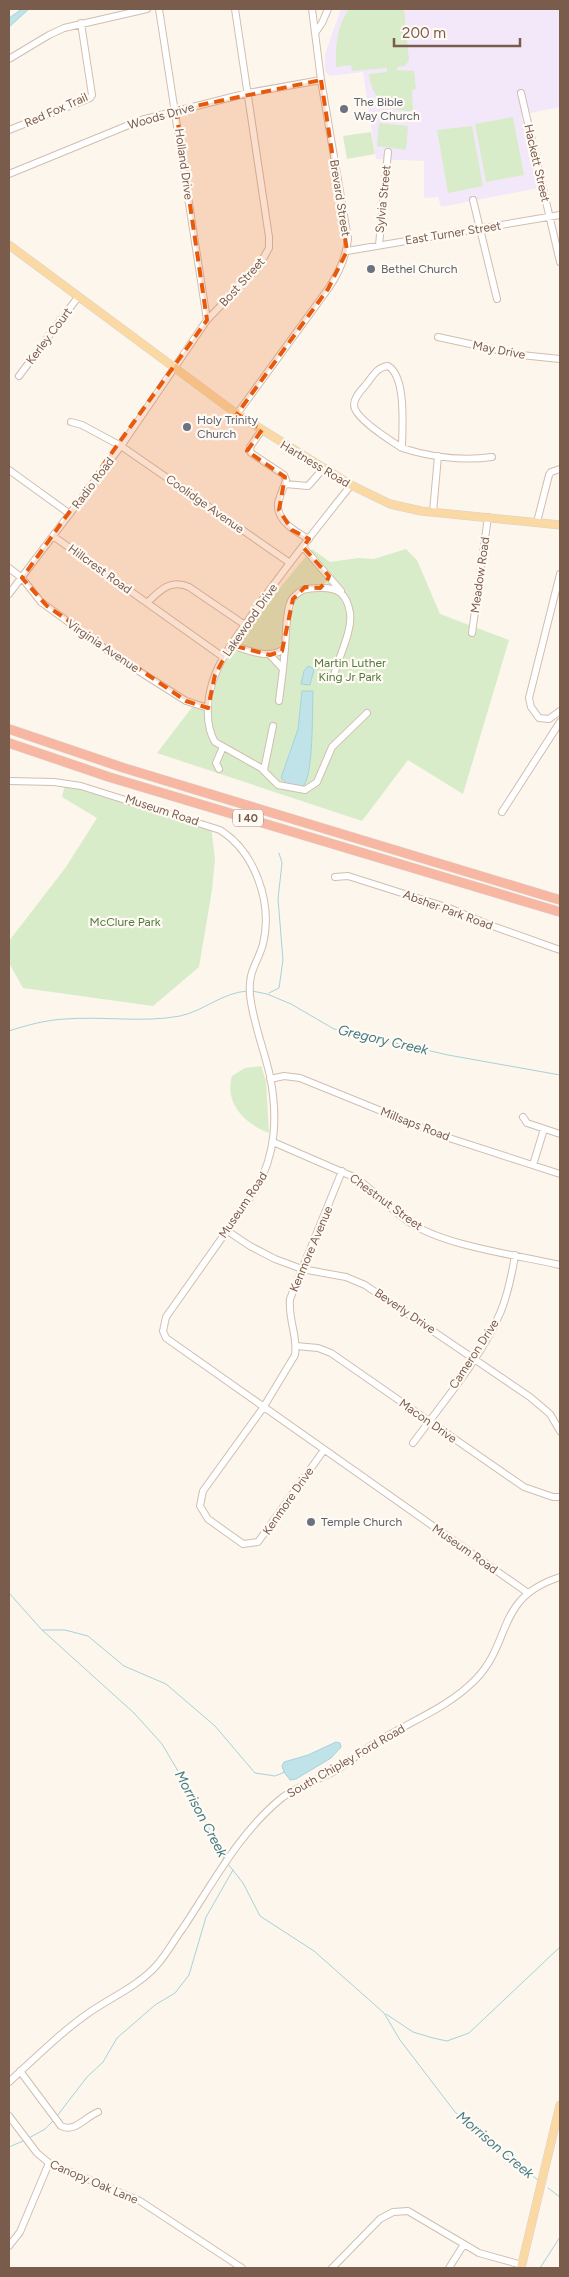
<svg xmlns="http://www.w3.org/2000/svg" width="569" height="2277" viewBox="0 0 569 2277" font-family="Figtree,sans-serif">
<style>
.education{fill:#f3e8fa}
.green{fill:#d8ecc9}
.water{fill:#bfe3e8;stroke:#a5d3da}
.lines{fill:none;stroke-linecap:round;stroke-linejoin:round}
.stream{stroke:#a5d3da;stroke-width:1}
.minor-casing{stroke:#d1beb0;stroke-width:8}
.major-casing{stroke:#dad1cd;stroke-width:9}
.highway-casing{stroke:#dad1cd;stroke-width:10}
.minor{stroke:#fff;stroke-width:6}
.major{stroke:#fbd9a5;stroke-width:8}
.highway{stroke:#f7b7a3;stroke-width:9}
.marked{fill:#e8590c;fill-opacity:0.2;stroke:#e8590c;stroke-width:4;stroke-dasharray:10 6;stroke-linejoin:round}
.worship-dot{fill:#6b7280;stroke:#fffaf3;stroke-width:2}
.labels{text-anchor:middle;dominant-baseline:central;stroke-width:4.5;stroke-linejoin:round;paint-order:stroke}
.shield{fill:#fffaf3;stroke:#a28b7f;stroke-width:1}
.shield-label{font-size:11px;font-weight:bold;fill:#7a5c4d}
.worship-label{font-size:12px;fill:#5b616d;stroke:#fffaf3;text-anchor:start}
.street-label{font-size:12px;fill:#7a5c4d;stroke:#fffaf3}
.park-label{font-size:12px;fill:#537a41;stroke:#fffaf3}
.water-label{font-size:14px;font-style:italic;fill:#437c86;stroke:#fffaf3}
</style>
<rect width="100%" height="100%" fill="#fdf6ec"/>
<path class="education" d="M341,9H560V107L521,115L539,188L441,207L438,197L424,198V161L376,159L363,72L330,76L325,71V54Z"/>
<path class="green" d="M349,9H404L409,60L405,66L397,67V70L414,71L416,89L412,90L413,111C389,112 371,99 369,74L387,72V68L352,71L351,65L336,67C336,46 336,27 349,9Z
M513,117L524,175L486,182L475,124Z
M379,123L408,126L406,150L377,146Z
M472,126L483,186L448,193L437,130Z
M371,132L375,154L347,159L343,136Z
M312,549L330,562L358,558L374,559L406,549L417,560L440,614L509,640L463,794L408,760L362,821L157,753L196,702L212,708L215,688L222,667L268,602Z
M65,784L211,826L215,859L212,890L199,967L153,1006L23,988L9,963V941L66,867L97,818L62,797Z
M261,1066L266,1081L269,1133C245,1124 224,1103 232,1076L245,1068Z"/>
<path class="water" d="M22,9H29L9,27V18Z
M308,666L314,669L310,685L301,684L304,671Z
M302,691H313C312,708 314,780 302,787L287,784L281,778L298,729Z
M336,1742L340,1743L341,1747L331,1758L296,1779L290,1780L284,1772L282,1766L284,1762L308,1755Z"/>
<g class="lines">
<path class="stream" d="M252,991L267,994L291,1004L334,1029L448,1055L560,1075
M269,993L279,988L283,960L278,899L282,863L279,853
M9,1031C27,1025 46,1020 65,1019C103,1016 143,1023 180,1016C204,1011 223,992 248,991
M9,1593L42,1630L134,1713L162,1744L197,1803L224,1859
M43,1630H65L88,1636L124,1666L166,1684L215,1726L255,1773L275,1776L285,1772
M228,1864L243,1883L260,1916L314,1951L384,2013L400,2040L455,2112L538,2180
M386,2014L413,2032L433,2038L447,2041L469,2033L560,1947
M57,2116L87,2077L103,2062L117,2038L155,2005L175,1993L189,1975L206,1917L233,1870
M29,2138L45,2129L53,2121
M9,2147L23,2141
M548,2188L560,2197
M540,2268L560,2237"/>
<defs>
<path id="minor" d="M159,9L207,320
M315,33L322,23L328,9
M9,59L49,35L64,28L147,9
M521,93L560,262
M9,130L90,98L92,95L81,23
M9,174L141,120L248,93L321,80
M473,200L497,299
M379,245L388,152
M347,251L560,215
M438,337L521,355L560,359
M388,366C407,377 402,429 402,448C391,441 354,418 354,405C354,396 363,389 368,382C374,374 378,367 388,366Z
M19,376L78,297
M237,414L328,289C339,273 346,258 348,239L321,80L312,9
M71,422L82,425L121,446L290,563
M262,430L250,447L251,453L284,475L286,480C284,487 280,495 278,503C276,521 296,532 309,539
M402,448C430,457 463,461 492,457
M9,470L70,514
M285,484L308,486L323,469
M351,485C317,528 282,571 251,616C238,635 223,654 215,675C207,695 204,724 215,742L261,768L278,785L305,790L317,782L332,747L367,713
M433,512L438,456
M537,522L549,475L551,472L560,469
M53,536L223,657
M303,547L341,591
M9,568L22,578L41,602L115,656L186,701L208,708
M560,574L529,698L531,707L539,718L549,719L560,711
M9,594L121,446L207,320L259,266L269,248V237L235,9
M147,603C160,590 170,579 189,587L245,625
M472,633L488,517
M231,645C248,650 270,661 285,648C286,636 286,608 292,599C300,589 307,588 319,588C337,587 347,593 350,613C353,631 337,660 333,679
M270,655L283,669L279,701
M283,669L285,648
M219,769L216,763L223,747
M264,770L273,726
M9,781L54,782L81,786L220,830C255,852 273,903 263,944C257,965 248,970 250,995C253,1023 264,1049 270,1076C278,1117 276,1155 255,1191L166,1317L163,1331L166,1338L528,1593
M502,812L560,722
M335,877L348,876L449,908L487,924L560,950
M270,1079L284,1076L300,1078L443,1136L560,1174
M523,1117L527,1123L560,1134
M273,1142L356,1178C375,1191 389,1209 409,1222C444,1246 517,1255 560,1265
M533,1165L544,1129
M226,1230L250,1246L275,1259L302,1269L346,1277L365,1285L530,1397L550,1414L560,1431
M296,1346L318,1348L331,1353L524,1487L553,1497H560
M413,1443C443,1402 482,1357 501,1311C508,1293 512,1274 515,1255
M324,1450L258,1542L243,1544L208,1519L200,1506L203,1491L263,1408L295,1355C298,1336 288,1320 290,1299L342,1171
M20,2071L61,2126C75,2133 85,2117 98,2112
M9,2082C35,2058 61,2032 90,2012C112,1997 139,1985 156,1966C167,1954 174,1940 183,1928C213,1883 240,1831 283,1797C298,1786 315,1781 331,1773C346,1765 358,1754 372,1745C406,1723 447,1709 476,1679C513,1640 495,1598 560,1577
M9,2116L37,2153L49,2163L140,2201L242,2268
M9,2246L20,2232L49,2163
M332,2268L380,2219L393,2212L408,2211L479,2253L522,2265
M449,2268L464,2244"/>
<path id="major" d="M9,245L237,414L351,485L390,504L421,511L560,525
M521,2268L560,2105"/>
<path id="highway" d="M9,729L124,768L560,900
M9,743L109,777L560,912"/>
</defs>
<use href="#minor" class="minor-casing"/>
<use href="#major" class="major-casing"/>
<use href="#highway" class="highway-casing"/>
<use href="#minor" class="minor"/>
<use href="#major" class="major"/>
<use href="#highway" class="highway"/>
</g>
<path class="marked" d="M321,80L347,251L328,289L237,414L262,430L247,451L285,477L279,510L292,530L309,539L303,547L329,576L327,581L320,588L305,587L293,599L282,651L270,655L231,645L215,675L208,708L186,701L47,606L22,578L207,320L176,110Z"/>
<g class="worship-dot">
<circle cx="344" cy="109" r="5"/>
<circle cx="371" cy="269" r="5"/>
<circle cx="187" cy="427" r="5"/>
<circle cx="311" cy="1522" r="5"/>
</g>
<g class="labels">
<rect class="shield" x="233" y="809.5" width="30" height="17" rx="4"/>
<g class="shield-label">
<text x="248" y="818">I 40</text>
</g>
<g class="worship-label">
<text x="354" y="102">The Bible<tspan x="354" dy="14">Way Church</tspan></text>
<text x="381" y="269">Bethel Church</text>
<text x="197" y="420">Holy Trinity<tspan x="197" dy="14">Church</tspan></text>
<text x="321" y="1522">Temple Church</text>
</g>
<g class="street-label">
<text transform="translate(56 110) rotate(-24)">Red Fox Trail</text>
<text transform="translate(161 116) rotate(-16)">Woods Drive</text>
<text transform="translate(537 163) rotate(77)">Hackett Street</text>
<text transform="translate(184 164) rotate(82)">Holland Drive</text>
<text transform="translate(340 198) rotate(81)">Brevard Street</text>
<text transform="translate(383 199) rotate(-84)">Sylvia Street</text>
<text transform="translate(453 233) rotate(-9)">East Turner Street</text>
<text transform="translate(242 282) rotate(-48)">Bost Street</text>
<text transform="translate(49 336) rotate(-53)">Kerley Court</text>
<text transform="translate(499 350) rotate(11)">May Drive</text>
<text transform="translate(315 464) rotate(31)">Hartness Road</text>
<text transform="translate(93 483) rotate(-53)">Radio Road</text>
<text transform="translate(205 504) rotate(35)">Coolidge Avenue</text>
<text transform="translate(100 569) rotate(36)">Hillcrest Road</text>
<text transform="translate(480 575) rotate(-82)">Meadow Road</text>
<text transform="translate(250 620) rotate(-55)">Lakewood Drive</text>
<text transform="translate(103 646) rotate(34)">Virginia Avenue</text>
<text transform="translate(162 810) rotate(18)">Museum Road</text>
<text transform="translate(448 910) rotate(20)">Absher Park Road</text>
<text transform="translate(415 1124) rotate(21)">Millsaps Road</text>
<text transform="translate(386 1202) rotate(36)">Chestnut Street</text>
<text transform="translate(243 1205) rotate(-56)">Museum Road</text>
<text transform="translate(311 1249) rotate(-67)">Kenmore Avenue</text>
<text transform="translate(405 1311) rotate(34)">Beverly Drive</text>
<text transform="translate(474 1354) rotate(-57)">Cameron Drive</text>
<text transform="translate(428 1421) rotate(35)">Macon Drive</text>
<text transform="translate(288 1501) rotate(-55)">Kenmore Drive</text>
<text transform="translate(465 1549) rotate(35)">Museum Road</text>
<text transform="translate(346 1761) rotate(-30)">South Chipley Ford Road</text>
<text transform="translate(94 2182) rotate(23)">Canopy Oak Lane</text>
</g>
<g class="park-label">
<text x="350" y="663">Martin Luther<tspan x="350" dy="14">King Jr Park</tspan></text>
<text x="125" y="922">McClure Park</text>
</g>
<g class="water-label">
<text transform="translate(383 1040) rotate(13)">Gregory Creek</text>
<text transform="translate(201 1814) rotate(62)">Morrison Creek</text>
<text transform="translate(495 2145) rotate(40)">Morrison Creek</text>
</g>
</g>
<rect width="569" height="2277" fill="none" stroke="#7a5c4d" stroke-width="20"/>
<path d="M394 38v8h126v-8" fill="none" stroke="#7a5c4d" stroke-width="2.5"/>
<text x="402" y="38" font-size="15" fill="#7a5c4d" stroke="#fffaf3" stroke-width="4" paint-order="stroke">200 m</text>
</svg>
